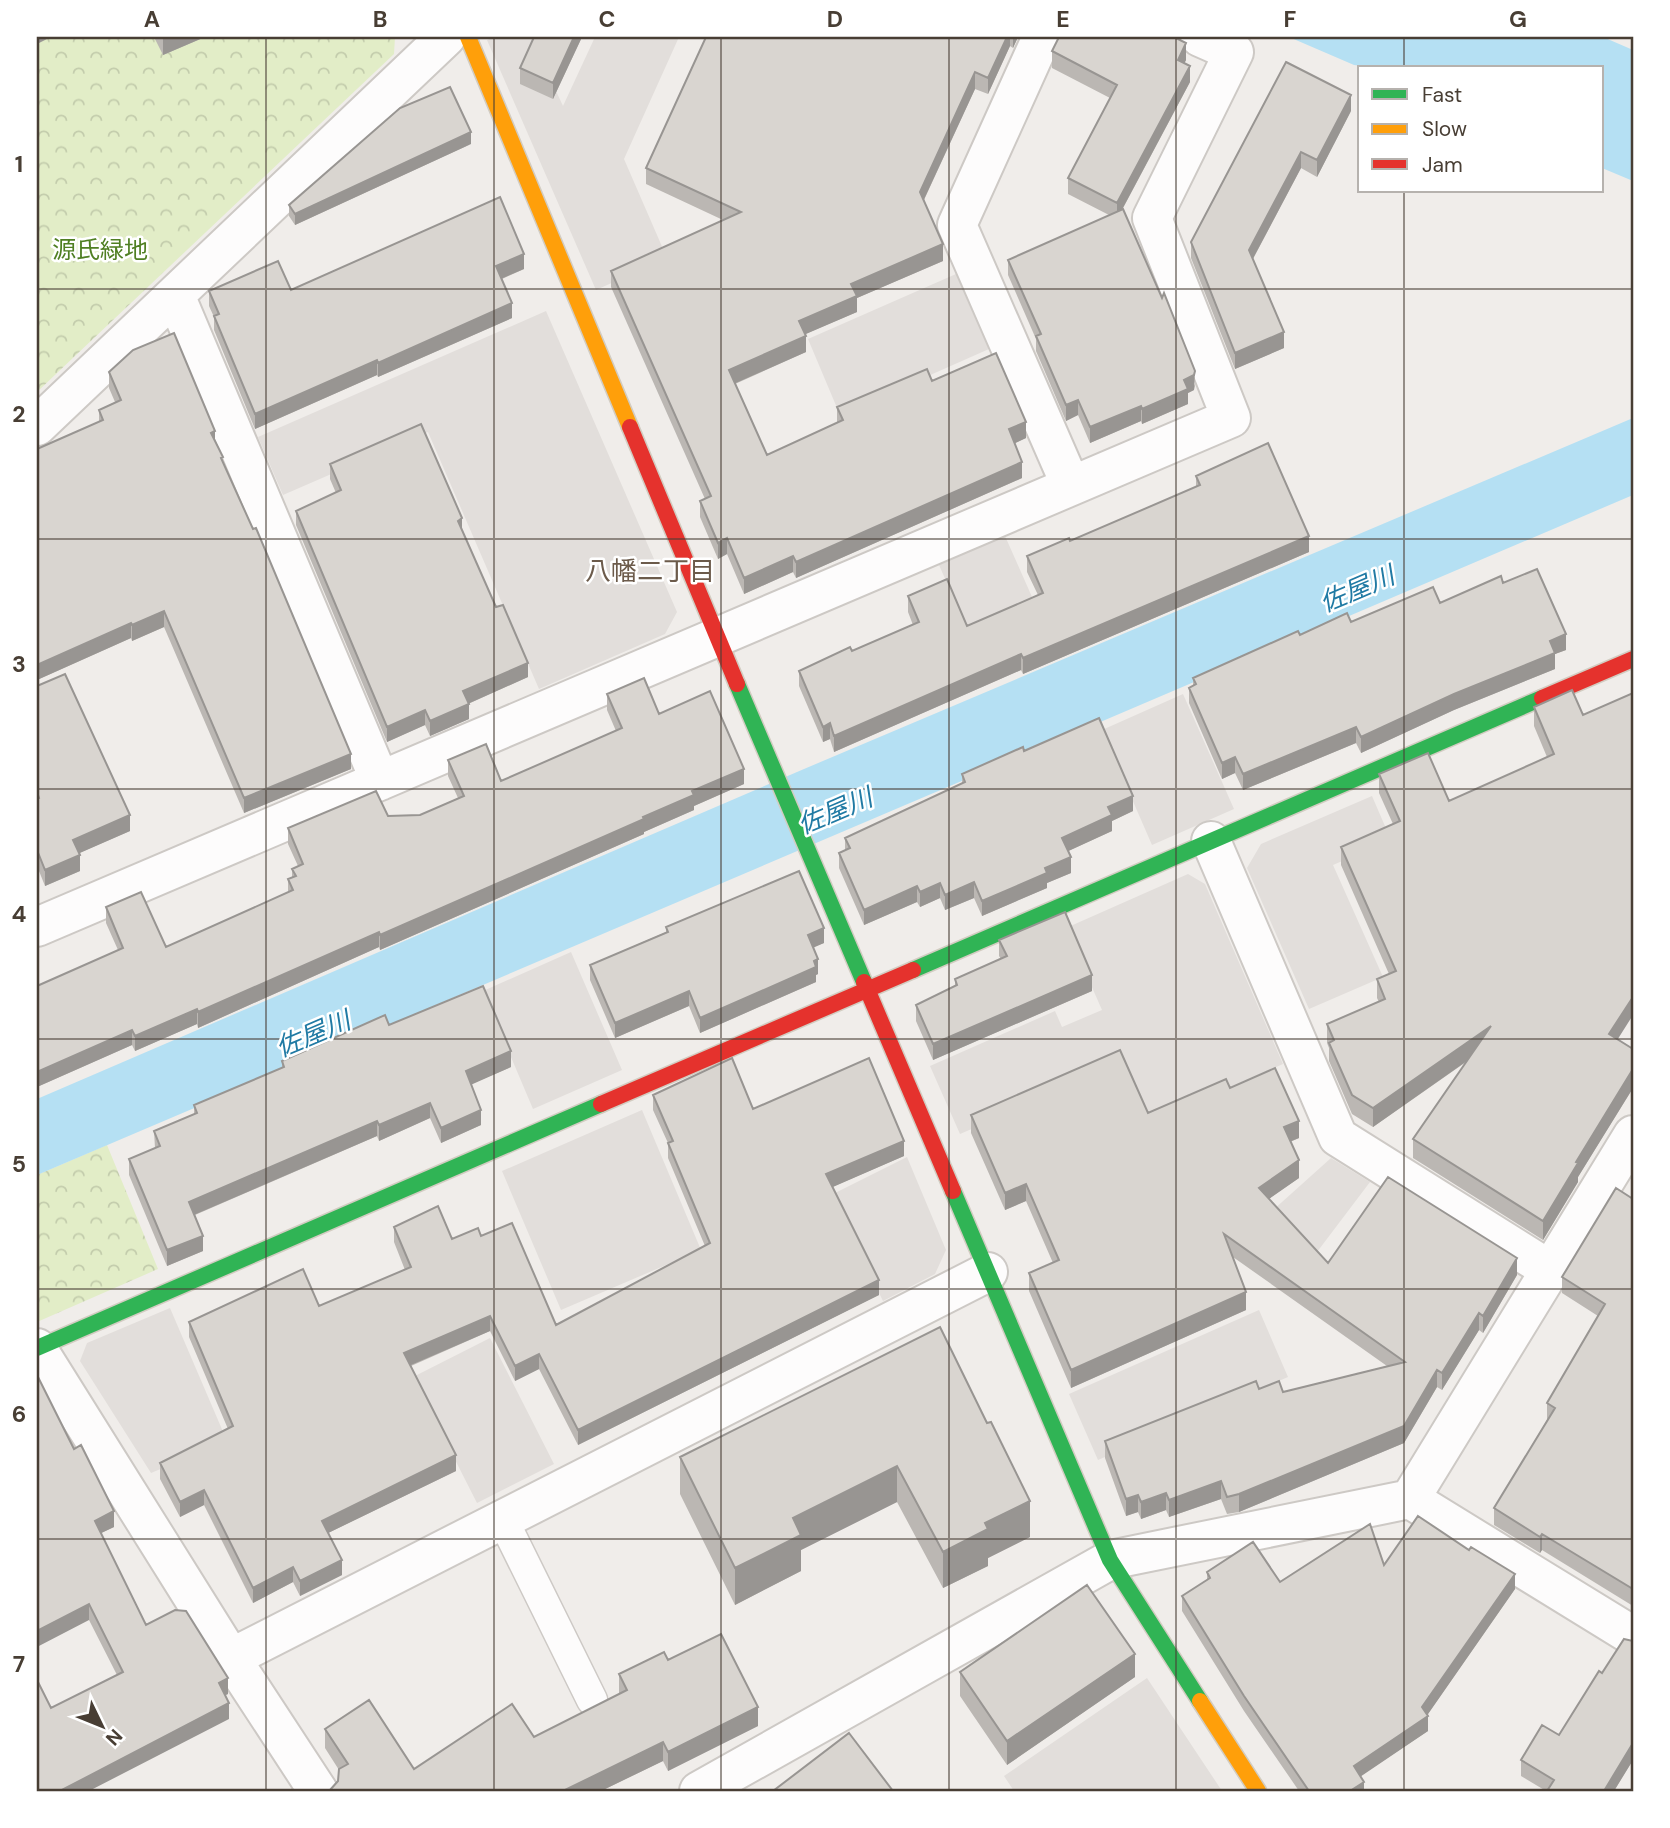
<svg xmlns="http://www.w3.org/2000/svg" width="1670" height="1828" viewBox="0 0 1670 1828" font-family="'DM Sans','Noto Sans JP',sans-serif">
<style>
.park{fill:url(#park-crowns)}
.parking{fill:#e2dedb}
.water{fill:#b5e0f3}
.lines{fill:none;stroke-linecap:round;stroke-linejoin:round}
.lane-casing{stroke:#cdc9c5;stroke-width:33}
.street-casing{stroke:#cdc9c5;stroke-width:42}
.fast-casing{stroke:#d2ccc1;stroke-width:19}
.slow-casing{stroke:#d2ccc1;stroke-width:19}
.jam-casing{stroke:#d2ccc1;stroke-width:19}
.lane{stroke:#fdfcfc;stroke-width:30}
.street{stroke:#fdfcfc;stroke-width:38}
.fast{stroke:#30b455;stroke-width:16}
.slow{stroke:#ff9f0a;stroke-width:16}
.jam{stroke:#e5322d;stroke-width:16}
.wall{fill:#bbb7b3}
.shaded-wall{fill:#989592}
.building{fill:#d9d5d0;stroke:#989592;stroke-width:2}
.grid{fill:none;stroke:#483e34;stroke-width:2;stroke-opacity:0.55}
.labels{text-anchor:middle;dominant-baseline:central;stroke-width:5;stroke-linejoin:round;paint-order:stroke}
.park-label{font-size:24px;fill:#4f7f22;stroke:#fff}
.neighbourhood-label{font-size:26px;fill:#6c5b4b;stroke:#fff}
.water-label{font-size:26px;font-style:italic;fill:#207aa4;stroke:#fff}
.neatline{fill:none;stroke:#483e34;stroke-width:2.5}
.grid-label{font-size:23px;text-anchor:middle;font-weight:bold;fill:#483e34}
</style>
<defs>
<pattern id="park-crowns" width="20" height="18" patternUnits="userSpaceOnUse" patternTransform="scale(1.75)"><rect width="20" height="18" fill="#e2edc7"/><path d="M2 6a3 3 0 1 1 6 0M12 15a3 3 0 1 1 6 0" fill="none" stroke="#c3ccac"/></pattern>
</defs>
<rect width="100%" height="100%" fill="#f0edea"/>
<path class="park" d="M37,37H395L394,54L37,392Z
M107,1145L158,1269L37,1322V1175Z"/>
<path class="parking" d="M494,37H531L563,106L595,37H679L624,159L667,258L596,290L487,40Z
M956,274L989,349L840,415L808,339Z
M546,311L677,612L665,634L539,689L428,432L283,495L258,437Z
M1005,536L1036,606L970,635L939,565Z
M1183,694L1234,809L1152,845L1102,730Z
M1372,796L1391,840L1333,865L1383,977L1309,1009L1247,868L1261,844Z
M1188,874L1205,884L1283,1064L1151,1122L1124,1063L960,1134L930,1066L1055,1011L1062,1027L1102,1010L1066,928Z
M571,952L622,1070L533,1109L483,991Z
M642,1110L701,1250L561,1310L502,1171Z
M907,1157L946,1250L935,1274L883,1301L831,1195Z
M1331,1158L1370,1182L1314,1256L1272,1211Z
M170,1308L227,1441L151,1473L80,1361L87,1343Z
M1259,1310L1288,1377L1098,1460L1069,1394Z
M490,1338L554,1464L477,1503L413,1377Z
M1147,1678L1222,1791H1014L1004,1776Z"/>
<path class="water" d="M1289,37H1603L1633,50V181L1602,168V68H1376L1354,65Z
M1633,418V495L37,1175V1099L804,769Z"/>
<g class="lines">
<defs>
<path id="lane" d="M503,1520L592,1700"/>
<path id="street" d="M1042,37L957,225L1071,486
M175,295L380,781
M37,426L446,37
M1211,841L1338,1137L1550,1270
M37,927L1231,418L1152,218L1234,52L1200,37
M37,1348L231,1658L318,1791
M1410,1499L1633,1135
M231,1658L988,1272
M699,1791L1110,1560L1410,1499L1633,1636"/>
<path id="fast" d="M737,684L864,982
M913,970L1542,698
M953,1191L1110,1560L1200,1701
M37,1348L601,1104"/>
<path id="slow" d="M468,37L630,427
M1200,1701L1258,1791"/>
<path id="jam" d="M630,427L737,684
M1542,698L1633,659
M864,982L953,1191
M601,1104L913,970"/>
</defs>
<use href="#lane" class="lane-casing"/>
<use href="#street" class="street-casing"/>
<use href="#fast" class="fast-casing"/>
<use href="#slow" class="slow-casing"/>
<use href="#jam" class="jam-casing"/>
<use href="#lane" class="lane"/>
<use href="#street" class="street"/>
<use href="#fast" class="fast"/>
<use href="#slow" class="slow"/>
<use href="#jam" class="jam"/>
</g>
<path class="wall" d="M154,37H205L163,55Z
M534,37H582L553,99L520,84V68Z
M706,37H1018L1013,48L1010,46L988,94L975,89L924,200L943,261L857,298V312L805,334L806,352L735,384L767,455L837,423V407L932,381L1026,438L1015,443L1022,478L796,578L793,572L744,594L727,554L718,559L700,517V501L705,499L611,287V271L723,220L646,184V168Z
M1052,51L1186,60L1184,63L1190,82L1122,210L1195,386L1194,390L1188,393V404L1142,424L1141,421L1090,443L1078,415L1066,421L1036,351V339L1008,275V260L1109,215L1068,194V178L1110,98L1052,68Z
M1351,111L1317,177L1301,168L1253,259L1284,348L1235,369L1191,258V242Z
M471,144L295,225L289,216V205Z
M524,269L502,279L512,318L378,377L377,375L255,429L214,330V317L209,306V291L291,290Z
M109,372L215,442L351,769L244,813L164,627L132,641L131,638L37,680V449L99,422V410L115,402L109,388Z
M330,464L462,531L528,677L468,704L469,719L430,736L425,725L387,742L296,525V511L336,493L330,479Z
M1196,476L1309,552L1023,674L1021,670L834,752L830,739L823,742L799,686V671L852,651L913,625L908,612V596L967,626L1038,595L1027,572V556L1070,541L1196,487Z
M1503,583L1566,650L1555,654V669L1454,710L1361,753L1356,743L1243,790L1235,773L1222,779L1189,703V688L1193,686V678L1300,635L1351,622L1440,603Z
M37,686L130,831L79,853L80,871L45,886L37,866Z
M1572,690L1618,1040L1633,1049V1088L1578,1177V1182L1543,1240L1413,1158V1139L1466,1062L1373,1127L1352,1114L1329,1061V1048L1327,1043V1024L1379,1002L1377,998V979L1389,974L1341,865V847L1393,824L1379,793V774L1449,801L1547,757L1534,726V707Z
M607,694L659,714L744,784L694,806V810L644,832V834L380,950L379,947L198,1028L197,1024L135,1051L132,1045L37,1087V986L118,950L106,923V907L166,947L288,892V879L292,877V869L298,866L288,844V828L388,816L420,815L458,798L448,776V760L501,781L616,731L607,710Z
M1024,751L1133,811L1112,821V831L1068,851L1071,873L1047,883V888L982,916L974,898L945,910L940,898L920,907L917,902L864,925L839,868V853L845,850V838L962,784V774Z
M666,927L824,943L813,947L818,974L816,975V982L700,1033L689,1006L615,1038L590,980V965L666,932Z
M999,940L1092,991L933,1060L916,1021V1005L955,986V979L1001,959L999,956Z
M389,1025L511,1067L471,1084L481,1125L441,1143L430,1118L379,1141L377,1136L195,1215L203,1251L167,1266L129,1175V1159L155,1148L154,1131L194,1114V1105L282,1068V1061Z
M1230,1088L1299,1138L1290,1142L1299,1178L1268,1199L1328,1263L1517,1275L1483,1333L1479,1330L1442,1390L1437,1387L1404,1443L1239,1512L1227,1514L1221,1499L1169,1517L1166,1510L1141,1519L1138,1512L1126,1516L1105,1458V1441L1259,1389L1283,1392L1387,1366L1233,1257L1246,1310L1071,1388L1029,1291V1273L1053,1263L1026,1201L1005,1210L971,1133V1115L1148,1113Z
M653,1095L753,1109L904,1156L832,1187L879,1295L578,1445L539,1369L515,1381L490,1331L411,1366L456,1471L328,1533L342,1575L300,1596L293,1582L253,1603L204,1505L180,1517L160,1479V1463L228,1429L189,1337V1322L319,1306L405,1270L394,1242V1227L452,1239L481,1236L556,1325L705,1246L668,1158V1143L653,1110Z
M1633,1199V1606L1542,1550L1540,1553L1494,1525V1508L1547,1420V1403L1598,1316L1562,1293V1277Z
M940,1327L1030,1537L988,1558V1566L943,1588L897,1502L801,1550V1571L735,1605L680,1494V1457Z
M74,1449L114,1527L101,1533L146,1625L228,1694L225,1695L229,1719L51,1708L117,1675L89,1620Z
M1384,1565L1515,1589L1427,1715L1428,1731L1360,1776L1364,1791H1299L1244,1711L1182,1611V1596L1207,1580V1572L1280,1582Z
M1633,1641V1760L1614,1791H1546L1521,1776V1760L1559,1735L1602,1673Z
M668,1660L758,1726L668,1771L663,1761L601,1791H326L330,1790L338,1781L339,1770L325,1748V1729L414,1769L534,1737L619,1694V1674Z
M960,1672L1135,1677L1007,1765L960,1696Z"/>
<path class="shaded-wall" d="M39,37H51L39,43Z
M163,37H205L163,55Z
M574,37H582L553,99V83Z
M1007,37H1010V46L988,94V78Z
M1013,37H1018L1013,48Z
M1186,43V60L1178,77V60Z
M1190,66V82L1117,219V203Z
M975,72V89L920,208V192Z
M1351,95V111L1317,177V160Z
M471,132V144L295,225V214Z
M1301,152V168L1249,266V250Z
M943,244V261L857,298V312L799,337V321L851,284Z
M524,254V269L496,281V266Z
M512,303V318L378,377V363Z
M1284,332V348L1235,369V353Z
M806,336V352L729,386V370Z
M377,360V375L255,429V414Z
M1195,371L1194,390L1188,393V404L1142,424V409Z
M1078,400V415L1066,421V405Z
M1141,406V421L1090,443V427Z
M1026,422V438L1009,446V429Z
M215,431V446L211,433Z
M1022,462V478L796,578V562Z
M462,518V533L458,521Z
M1309,536V552L1023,674V658Z
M727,538V554L718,559V543Z
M793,556V572L744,594V578Z
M164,611V627L132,641V625Z
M131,623V638L37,680V665Z
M1566,634V650L1555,654V669L1454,710L1361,753V737L1550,641Z
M1021,654V670L834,752V736Z
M528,663V677L463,706V691Z
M469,704V719L430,736V721Z
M425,710V725L387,742V727Z
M830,723V739L823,742V727Z
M1356,727V743L1243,790V774Z
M351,754V769L244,813V798Z
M1235,757V773L1222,779V763Z
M744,769V784L694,806V810L644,832V834L380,950V935L643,817L692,791Z
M1133,796V811L1112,821V831L1062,854V838L1108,807Z
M130,815V831L73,856V840Z
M80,855V871L45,886V870Z
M1071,857V873L1047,883V888L982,916V901L1045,868Z
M974,882V898L945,910V895Z
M940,883V898L920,907V892Z
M917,886V902L864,925V910Z
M824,928V943L808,950V935Z
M379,932V947L198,1028V1012Z
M818,959V974L816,975V982L700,1033V1018Z
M1092,975V991L933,1060V1044Z
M689,991V1006L615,1038V1023Z
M1633,997V1015L1609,1053V1034Z
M197,1009V1024L135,1051V1036Z
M1491,1026V1044L1373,1127V1108Z
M132,1030V1045L37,1087V1072Z
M511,1051V1067L466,1087V1071Z
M1633,1069V1088L1578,1177V1182L1543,1240V1221L1576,1162Z
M430,1103V1118L379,1141V1125Z
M481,1110V1125L441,1143V1128Z
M377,1121V1136L189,1217V1202Z
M1299,1121V1138L1284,1144V1127Z
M904,1141V1156L826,1190V1174Z
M1299,1160V1178L1259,1206V1188Z
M1026,1184V1201L1005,1210V1193Z
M203,1236V1251L167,1266V1250Z
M1517,1258V1275L1483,1333V1316Z
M879,1280V1295L578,1445V1430Z
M1246,1292V1310L1071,1388V1370Z
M1479,1313V1330L1442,1390V1373Z
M490,1316V1331L404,1368V1353Z
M539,1354V1369L515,1381V1366Z
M1437,1370V1387L1404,1443L1239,1512V1494Z
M456,1455V1471L322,1536V1521Z
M897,1466V1502L801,1550V1571L735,1605V1568L793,1518Z
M1221,1481V1499L1169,1517V1500Z
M204,1490V1505L180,1517V1502Z
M1166,1493V1510L1141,1519V1502Z
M1138,1495V1512L1126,1516V1499Z
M1030,1501V1537L988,1558V1566L943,1588V1552L985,1523Z
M114,1511V1527L95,1536V1521Z
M1542,1534V1550L1540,1553V1537Z
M342,1560V1575L300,1596V1581Z
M293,1567V1582L253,1603V1588Z
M1515,1574V1589L1426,1717L1428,1716V1731L1354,1781V1766L1422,1707Z
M89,1604V1620L37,1647V1631Z
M1135,1654V1677L1007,1765V1741Z
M228,1678V1694L219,1698V1683Z
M229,1703V1719L89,1791H60Z
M758,1707V1726L668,1771V1752Z
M663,1742V1761L601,1791H563Z
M1633,1743V1760L1614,1791H1604Z
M1364,1782V1791H1350Z"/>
<path class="building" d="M534,37H574L553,83L520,68Z
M706,37H1007L988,78L975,72L920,192L943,244L851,284L857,296L799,321L806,336L729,370L767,455L843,420L837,407L927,369L932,381L996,353L1026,422L1009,429L1022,462L796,562L793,556L744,578L727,538L718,543L700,501L711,496L611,271L741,212L646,168Z
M1059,37H1174L1186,43L1178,60L1190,66L1117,203L1068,178L1117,85L1052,51Z
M1286,62L1351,95L1317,160L1301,152L1249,250L1284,332L1235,353L1191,242Z
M450,87L471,132L295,214L289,205L400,108Z
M500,197L524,254L496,266L512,303L378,363L377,360L255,414L214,316L219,314L209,291L278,261L291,290Z
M1123,209L1162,298L1164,293L1195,371L1194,375L1184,380L1188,389L1142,409L1141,406L1090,427L1078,400L1066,405L1036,336L1041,334L1008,260Z
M174,333L215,431L211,433L223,457L221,458L253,529L256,528L351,754L244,798L164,611L132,625L131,623L37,665V449L103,420L99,410L121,400L109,372L133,350Z
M421,424L462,518L458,521L496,607L503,605L528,663L463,691L469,704L430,721L425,710L387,727L296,511L341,490L330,464Z
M1268,443L1309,536L1023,658L1021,654L834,736L830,723L823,727L799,671L850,647L852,651L919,622L908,596L947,579L967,626L1043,593L1027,556L1069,538L1070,541L1200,485L1196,476Z
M1537,569L1566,634L1550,641L1555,653L1454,694L1361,737L1356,727L1243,774L1235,757L1222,763L1189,688L1196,684L1193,678L1298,631L1300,635L1347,613L1351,622L1433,587L1440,603L1501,576L1503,583Z
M65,674L130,815L73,840L80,855L45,870L37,850V799L39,798L37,792V686Z
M644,678L659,714L710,691L744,769L692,791L694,795L643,817L644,819L380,935L379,932L198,1012L197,1009L135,1036L132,1030L37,1072V986L123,948L106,907L141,892L166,947L293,890L288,879L296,876L292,869L303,864L288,828L376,791L388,816L420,815L464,796L448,760L486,744L501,781L622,728L607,694Z
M1572,690L1583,715L1633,693V997L1609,1034L1633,1049V1069L1576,1162L1578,1163L1543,1221L1413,1139L1491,1026L1373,1108L1352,1095L1329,1043L1334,1040L1327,1024L1385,999L1377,979L1396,971L1341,847L1400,821L1379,774L1428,753L1449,801L1554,754L1534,707Z
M1099,718L1133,796L1108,807L1112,815L1062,838L1071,857L1045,868L1047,873L982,901L974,882L945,895L940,883L920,892L917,886L864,910L839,853L850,848L845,838L965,782L962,774L1023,747L1024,751Z
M799,871L824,928L808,935L818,959L814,961L816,967L700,1018L689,991L615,1023L590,965L668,932L666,927Z
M1065,912L1092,975L933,1044L916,1005L957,985L955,979L1007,956L999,940Z
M483,986L511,1051L466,1071L481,1110L441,1128L430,1103L379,1125L377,1121L189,1202L203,1236L167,1250L129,1159L160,1146L154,1131L197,1113L194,1105L284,1067L282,1061L385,1015L389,1025Z
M1120,1050L1148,1113L1226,1079L1230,1088L1275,1068L1299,1121L1284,1127L1299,1160L1259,1188L1328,1263L1388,1177L1517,1258L1483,1316L1479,1313L1442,1373L1437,1370L1404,1426L1239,1494L1227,1497L1221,1481L1169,1500L1166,1493L1141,1502L1138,1495L1126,1499L1105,1441L1256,1381L1259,1389L1279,1381L1283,1392L1405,1362L1224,1234L1246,1292L1071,1370L1029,1273L1059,1260L1026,1184L1005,1193L971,1115Z
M732,1058L753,1109L869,1058L904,1141L826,1174L879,1280L578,1430L539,1354L515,1366L490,1316L404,1353L456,1455L322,1521L342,1560L300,1581L293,1567L253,1588L204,1490L180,1502L160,1463L233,1426L189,1322L303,1269L319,1306L411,1267L394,1227L438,1206L452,1239L478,1228L481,1236L512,1223L556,1325L710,1243L668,1143L673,1141L653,1095Z
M1616,1188L1633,1199V1589L1542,1534L1540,1537L1494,1508L1555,1408L1547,1403L1605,1304L1562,1277Z
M940,1327L987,1423L991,1422L1030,1501L985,1523L988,1529L943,1552L897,1466L793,1518L801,1535L735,1568L680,1457Z
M37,1375L74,1449L81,1445L114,1511L95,1521L146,1625L175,1610L186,1611L228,1678L219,1683L229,1703L60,1791H37V1680L51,1708L123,1672L89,1604L37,1631Z
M1418,1516L1469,1550L1471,1547L1515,1574L1422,1707L1428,1716L1354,1766L1364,1782L1350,1791H1309L1244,1696L1182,1596L1210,1578L1207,1572L1253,1542L1280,1582L1370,1524L1384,1565Z
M1087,1585L1135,1654L1007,1741L960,1672Z
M721,1634L758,1707L668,1752L663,1742L563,1791H326L330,1790L338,1781L339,1769L348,1764L325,1729L369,1700L414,1769L512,1704L534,1737L627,1690L619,1674L664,1652L668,1660Z
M1624,1639L1633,1641V1743L1604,1791H1547L1554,1780L1521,1760L1542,1725L1559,1735L1599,1671L1602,1673Z
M849,1733L893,1791H773Z"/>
<path class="grid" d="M266,37V1791M494,37V1791M721,37V1791M949,37V1791M1176,37V1791M1404,37V68M1404,191V1791M37,289H1633M37,539H1633M37,789H1633M37,1039H1633M37,1289H1633M37,1539H1633"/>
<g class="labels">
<g class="park-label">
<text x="100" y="249">源氏緑地</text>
</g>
<g class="neighbourhood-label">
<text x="650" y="571">八幡二丁目</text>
</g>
<g class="water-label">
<text transform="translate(1357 589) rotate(-23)">佐屋川</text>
<text transform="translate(835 811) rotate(-23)">佐屋川</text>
<text transform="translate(313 1034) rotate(-23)">佐屋川</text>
</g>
</g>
<rect width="1670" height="1828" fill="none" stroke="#ffffff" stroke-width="77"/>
<rect x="1358" y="66" width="245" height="126" fill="#ffffff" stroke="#b6b2ae" stroke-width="2"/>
<rect x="1372" y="89" width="35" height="10" fill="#30b455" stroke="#b6b2ae" stroke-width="2"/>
<text x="1422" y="102" font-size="21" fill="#483e34">Fast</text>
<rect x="1372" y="124" width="35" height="10" fill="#ff9f0a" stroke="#b6b2ae" stroke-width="2"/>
<text x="1422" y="136" font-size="21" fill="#483e34">Slow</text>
<rect x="1372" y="159" width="35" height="10" fill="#e5322d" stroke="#b6b2ae" stroke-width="2"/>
<text x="1422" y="172" font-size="21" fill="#483e34">Jam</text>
<g transform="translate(102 1726) rotate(133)" stroke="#ffffff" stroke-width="5" paint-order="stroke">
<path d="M0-5L12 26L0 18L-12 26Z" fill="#483e34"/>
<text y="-10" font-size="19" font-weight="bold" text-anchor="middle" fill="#483e34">N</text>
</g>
<rect x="38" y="38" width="1594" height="1752" class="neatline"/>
<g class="grid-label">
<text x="152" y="27">A</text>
<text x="380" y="27">B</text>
<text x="607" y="27">C</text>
<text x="835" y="27">D</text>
<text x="1063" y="27">E</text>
<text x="1290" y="27">F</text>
<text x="1518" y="27">G</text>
<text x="19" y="172">1</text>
<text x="19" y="422">2</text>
<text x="19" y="672">3</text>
<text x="19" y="922">4</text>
<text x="19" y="1172">5</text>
<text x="19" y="1422">6</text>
<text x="19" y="1672">7</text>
</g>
</svg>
